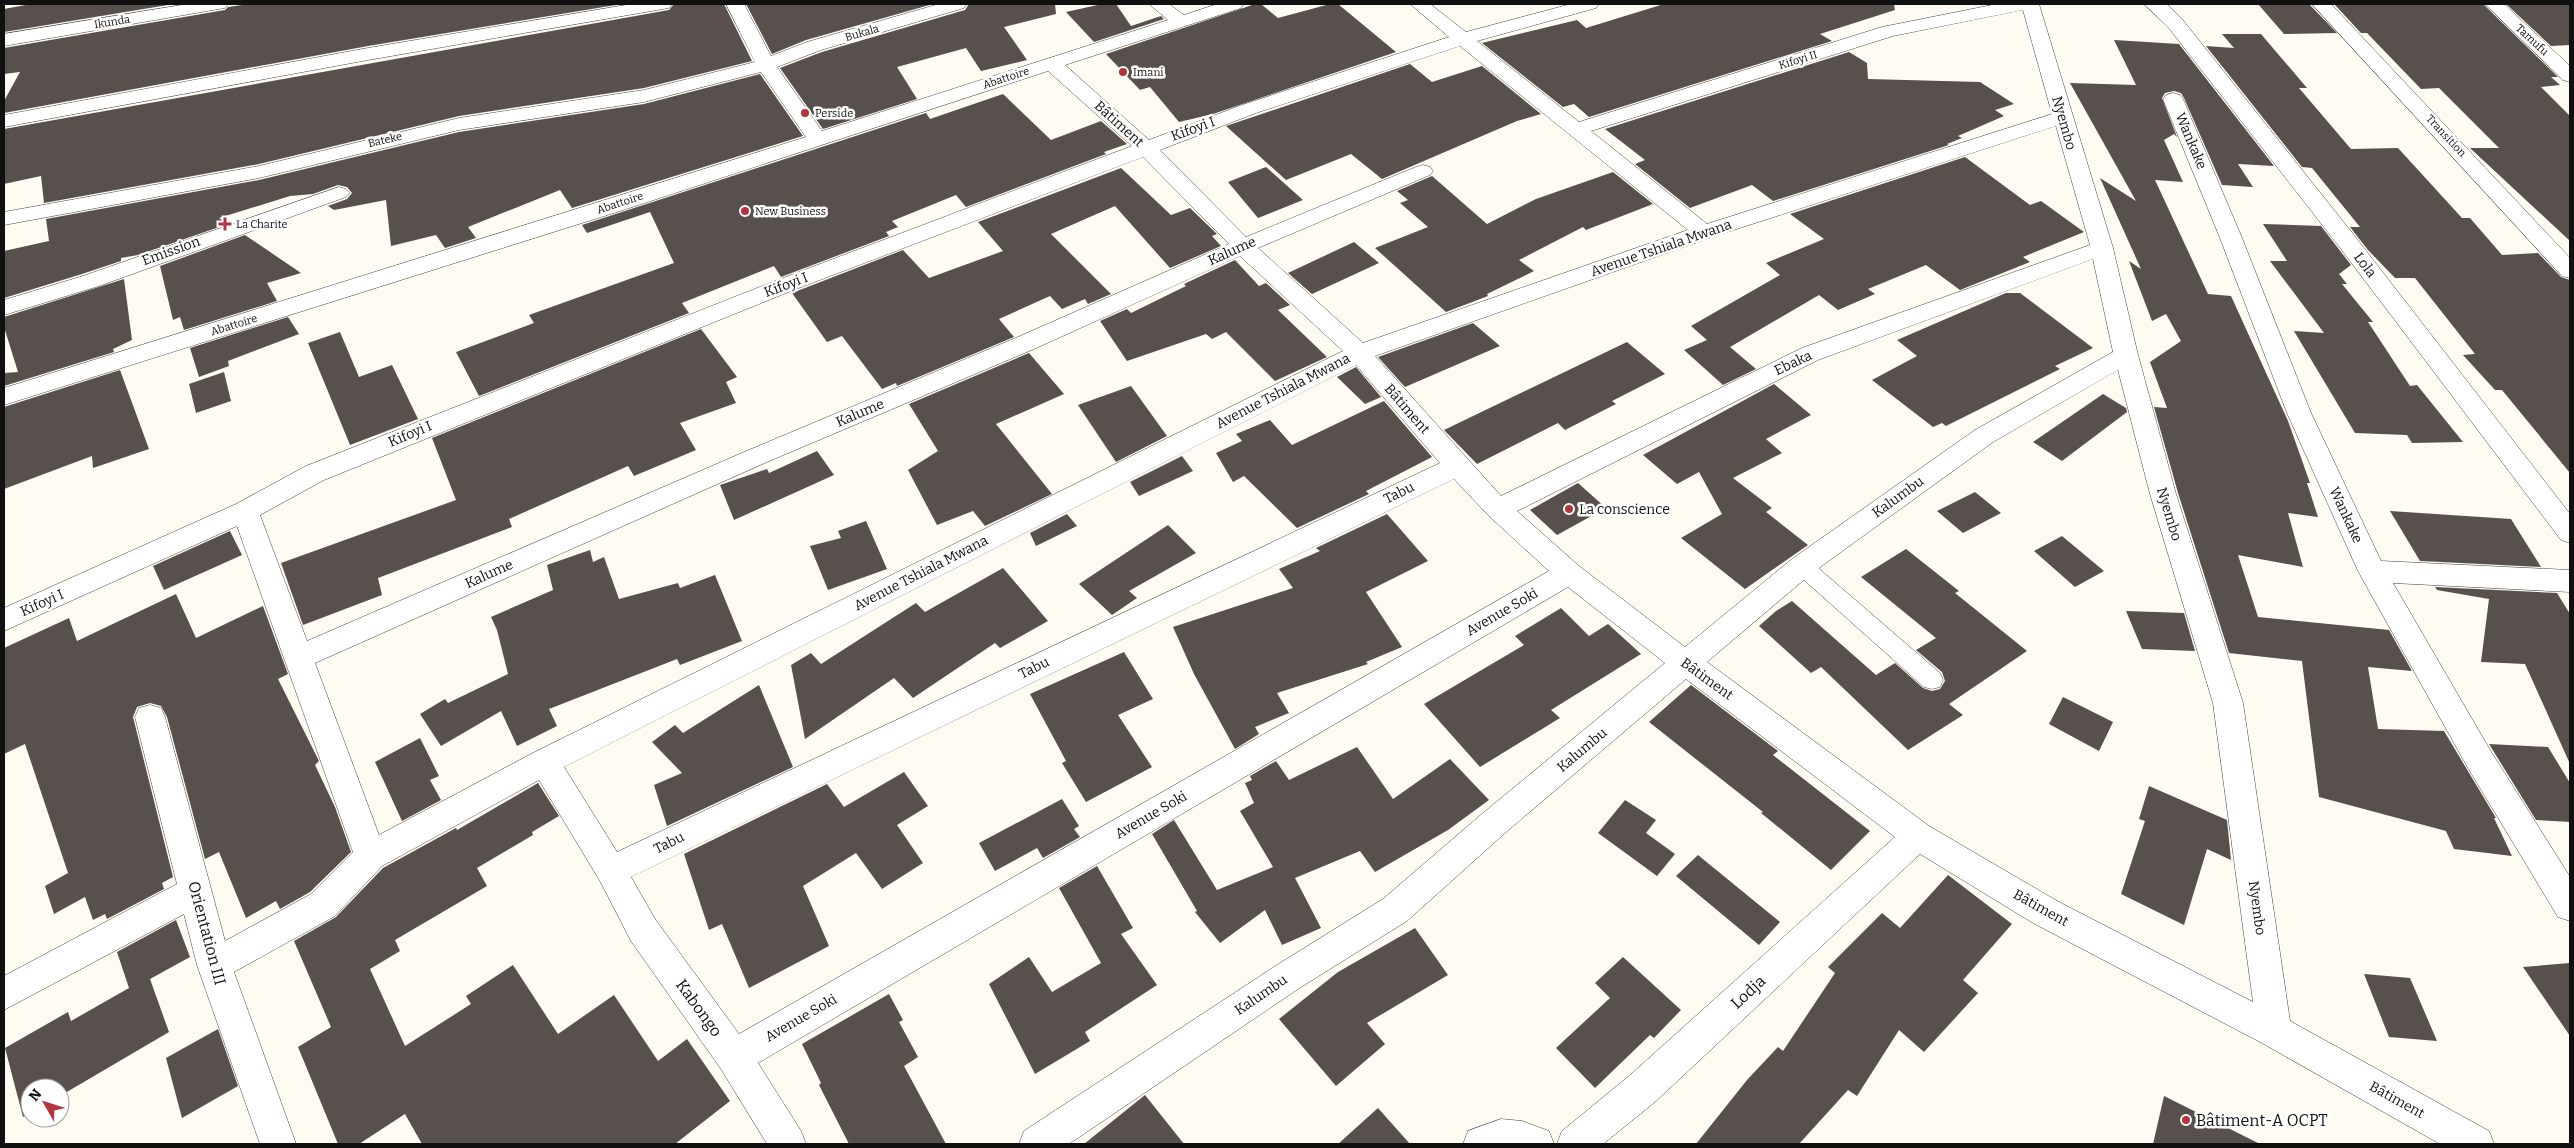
<svg xmlns="http://www.w3.org/2000/svg" width="2574" height="1148" viewBox="0 0 2574 1148" font-family="Bitter,serif">
<style>
.building{fill:#57504d}
.lines{fill:none;stroke-linecap:round;stroke-linejoin:round}
.lane-casing{stroke:#434343;stroke-width:1}
.street-casing{stroke:#434343;stroke-width:1}
.lane{fill:#fff;fill-rule:evenodd}
.street{fill:#fff;fill-rule:evenodd}
.poi-dot{fill:#b33440;stroke:#fff;stroke-width:2}
.labels{text-anchor:middle;dominant-baseline:central;stroke-width:5;stroke-linejoin:round;paint-order:stroke}
.far-street-label{font-size:11px;fill:#101010;stroke:#fff}
.far-poi-label{font-size:11px;fill:#101010;stroke:#fff;text-anchor:start}
.street-label{font-size:14px;fill:#101010;stroke:#fff}
.poi-label{font-size:14px;fill:#101010;stroke:#fff;text-anchor:start}
.near-street-label{font-size:16px;fill:#101010;stroke:#fff}
.near-poi-label{font-size:16px;fill:#101010;stroke:#fff;text-anchor:start}
</style>
<rect width="100%" height="100%" fill="#fefbf3"/>
<path class="building" d="M31,4H174L4,32V9Z
M249,4H622L368,46L4,113V101L20,72L4,74V48L225,10L228,7Z
M674,4H724L752,61L644,88L459,116L259,164L44,203L41,176L4,184V129L669,10Z
M746,4H933L806,40L772,54Z
M969,4H1055L1056,14L1004,27L1027,60L981,71L966,48L897,67L917,99L823,129L780,68L822,52L965,10Z
M1102,4H1116L1131,26L1161,16L1164,19L1094,42L1066,12Z
M1255,4H1261L1278,18L1330,4H1338L1396,52L1213,114L1179,122L1150,87L1140,90L1106,54Z
M1664,4H1894L1895,10L1820,34L1832,41L1589,117L1574,104L1563,107L1482,43L1577,20L1586,28Z
M2258,4H2309L2337,33L2284,34Z
M2483,4L2558,77H2551L2560,85L2541,87L2570,116V241L2470,148H2499L2439,88L2421,89L2367,33H2361L2335,5Z
M2506,4L2570,5V45L2551,46Z
M2222,34H2261L2307,88H2299L2351,149L2398,148L2462,218H2470L2502,255L2538,253L2561,277L2570,280V473L2502,390H2495L2463,355L2475,354L2415,278H2395L2368,250L2350,227H2360L2312,168L2302,167L2206,46L2234,48Z
M2114,40L2179,44L2274,166L2238,164L2253,187L2222,185L2184,98L2181,93L2174,91L2165,93L2162,98L2177,137L2174,134L2164,140L2183,182L2155,180L2208,294L2231,296L2288,421L2310,483H2307L2318,517L2288,513L2303,567L2238,555L2258,617L2389,630L2412,671L2368,667L2378,729L2444,731L2496,818H2494L2512,856L2454,849L2446,831L2319,797L2302,661L2229,653L2178,493L2154,407L2167,408L2150,362L2181,341L2166,314L2152,321L2129,261L2141,269L2100,178L2136,201L2070,83L2136,85Z
M1849,52L1867,63L1868,79L1980,82L2014,104L1995,110L2004,116L1958,136L1962,138L1947,144L1949,145L1773,201L1752,185L1690,208L1635,164L1645,160L1605,129Z
M1410,64L1432,82L1482,66L1541,114L1517,121L1382,179L1351,154L1286,180L1226,126Z
M760,74L803,136L572,208L560,190L468,227L476,238L445,248L436,235L391,246L386,200L334,210L328,206L347,199L352,193L347,187L338,185L313,194L290,196L219,218L228,224L138,255L121,258V261L82,274L4,298V251L49,241L46,219L259,180L459,132L644,104Z
M1003,94L1051,140L1101,121L1127,144L1104,152L1106,154L966,207L956,195L892,221L898,227L886,232L889,236L781,277L774,266L682,303L689,313L479,396L456,352L534,323L529,315L674,263L650,212L587,233L582,225L926,113L930,119Z
M1965,157L2030,205L2041,201L2084,232L2023,257L2030,262L1960,290L1926,265L1868,289L1875,294L1838,310L1819,295L1730,347L1756,369L1723,385L1684,350L1707,340L1691,326L1780,275L1766,263L1824,239L1790,214Z
M1266,167L1303,200L1258,218L1228,182Z
M1121,168L1171,215L1190,208L1217,234L1212,236L1221,246L1170,268L1115,206L1051,234L1111,294L1088,304L1085,299L1062,309L1050,296L999,319L1014,337L897,386L896,383L882,389L842,336L827,342L792,293L903,250L929,278L1003,251L978,222Z
M1613,172L1653,204L1586,230L1583,227L1519,260L1534,271L1487,294L1488,296L1446,312L1375,248L1428,227L1400,203L1408,200L1397,191L1432,176L1487,224L1536,199Z
M2263,224L2321,226L2351,265L2339,274L2347,284H2342L2373,322H2368L2410,386L2417,385L2463,442L2412,443L2407,435L2355,433L2294,331L2324,333L2270,261H2287Z
M245,235L301,273L267,283L277,301L184,330L180,317L173,320L160,266Z
M1354,242L1379,263L1312,294L1288,273Z
M1235,260L1259,286L1266,283L1290,305L1278,310L1327,357L1275,381L1226,332L1212,339L1206,334L1127,361L1100,321L1127,309L1131,313L1186,286L1184,284Z
M124,279L132,340L113,349L114,352L4,386V373L18,372L4,327V317Z
M2006,293H2020L2093,348L2055,366L2060,369L1946,426L1942,423L1933,427L1872,380L1917,356L1897,340Z
M288,317L299,334L228,361L229,366L199,377L190,348Z
M1473,323L1500,346L1405,387L1378,357Z
M701,329L737,377L726,382L736,403L680,423L696,450L634,476L628,466L509,519L512,527L378,578L382,595L303,625L281,563L456,500L432,438Z
M340,332L359,377L392,365L418,419L350,445L308,343Z
M1627,342L1665,374L1612,401L1616,404L1565,430L1558,423L1477,464L1444,430Z
M1029,353L1064,394L996,424L1052,494L985,526L973,511L937,525L908,470L938,451L909,404Z
M1356,367L1381,397L1365,404L1337,377Z
M120,370L149,449L93,468L92,456L4,489V407Z
M224,372L231,401L196,413L189,384Z
M1774,384L1811,415L1766,439L1782,453L1733,478L1772,508L1766,512L1808,545L1745,589L1681,538L1722,514L1699,472L1677,484L1643,455Z
M1131,386L1167,436L1116,462L1078,405Z
M2103,394L2126,408L2127,412L2062,461L2033,442Z
M1384,401L1432,457L1366,491L1369,494L1297,528L1244,476L1233,482L1216,453L1242,441L1236,434L1270,420L1292,445Z
M817,451L834,475L734,520L720,485L767,469L769,473Z
M1182,456L1193,471L1139,496L1130,482Z
M1578,483L1606,508L1557,535L1530,510Z
M1975,492L2001,513L1963,533L1937,511Z
M2390,511L2511,519L2541,567L2420,561Z
M1067,514L1077,526L1036,546L1030,533Z
M1387,514L1428,561L1366,592L1402,647L1366,662L1368,664L1277,693L1289,713L1255,727L1259,734L1235,749L1194,674L1173,627L1293,588L1279,569L1320,551L1316,548Z
M866,521L887,569L828,590L810,546L841,538L838,531Z
M1168,525L1196,553L1129,591L1137,598L1112,615L1079,584Z
M230,531L242,555L164,590L153,566Z
M2062,536L2104,571L2075,587L2034,551Z
M1906,549L1959,591L1955,593L2027,651L1949,704L1963,715L1908,750L1821,667L1811,673L1759,626L1776,611L1792,601L1876,675L1895,663L1923,688L1932,691L1940,689L1945,681L1942,672L1916,650L1936,638L1861,577Z
M590,550L593,562L604,557L619,599L678,583L680,588L715,575L742,641L680,665L677,659L549,709L557,726L517,746L501,711L441,746L420,714L445,699L448,703L508,674L497,630L491,617L553,590L547,565Z
M1003,568L1048,621L1000,648L995,643L913,698L894,678L805,739L791,665L811,653L821,664L916,603L925,612Z
M2435,587L2557,593L2570,614V764L2525,664L2481,662L2489,599L2437,590Z
M176,594L196,638L263,606L288,674L278,679L319,761L315,765L335,807L351,852L310,892L280,909L276,901L246,918L219,852L205,859L167,717L161,706L150,703L137,707L133,717L173,877L162,883L164,889L107,919L105,914L93,920L85,897L54,914L45,886L68,873L25,744L4,754V648L69,618L77,641Z
M1561,608L1589,636L1608,624L1641,654L1551,710L1560,718L1480,767L1424,704L1524,645L1515,636Z
M2126,611L2184,613L2195,651L2142,649Z
M1124,652L1153,699L1118,715L1152,767L1086,802L1062,763L1066,761L1030,694Z
M759,685L793,767L667,826L654,785L682,773L652,742L675,725L683,733Z
M1691,685L1778,751L1773,755L1870,831L1831,870L1761,813L1763,812L1649,722Z
M2063,697L2113,722L2099,751L2049,724Z
M420,738L439,776L430,780L441,800L402,821L375,762Z
M2489,744L2548,747L2570,783V822L2536,820Z
M1357,747L1393,799L1450,759L1489,800L1448,830L1375,872L1360,851L1295,878L1321,928L1282,945L1265,910L1220,943L1195,912L1197,911L1152,834L1174,820L1217,890L1273,867L1240,811L1254,803L1245,783L1252,780L1250,776L1276,761L1289,780Z
M904,772L928,806L897,825L923,863L882,889L856,853L803,886L829,946L749,988L722,924L709,930L684,854L827,784L844,807Z
M538,783L559,816L532,832L533,835L477,868L487,886L395,940L400,951L370,969L405,1046L471,1004L466,996L513,965L558,1034L614,995L658,1061L687,1039L730,1101L675,1144H422L405,1114L359,1144H338L298,1047L331,1027L294,941L336,917L383,868L456,828L457,830Z
M2149,786L2227,820L2231,860L2207,849L2184,925L2121,894L2145,821L2139,819Z
M1062,799L1079,826L1074,829L1080,837L1043,858L1037,848L995,871L979,843Z
M1625,800L1656,820L1646,833L1675,854L1657,876L1598,833Z
M1698,855L1780,922L1759,945L1676,876Z
M1097,866L1133,928L1121,934L1157,985L1085,1032L1090,1041L1035,1074L989,984L1029,957L1052,992L1101,963L1059,888Z
M1948,875L2012,924L1963,980L1978,993L1924,1052L1899,1030L1857,1096L1848,1090L1799,1144H1696L1747,1080L1778,1047L1783,1051L1835,973L1828,967L1882,913L1900,928Z
M176,920L190,957L150,979L169,1032L60,1096V1088H30V1113L23,1117L5,1048L68,1012L71,1021L129,988L117,952Z
M1415,928L1448,975L1367,1023L1385,1044L1336,1086L1279,1019L1338,972Z
M1623,957L1681,1010L1654,1038L1650,1035L1595,1088L1556,1048L1610,998L1595,983Z
M2570,963V1036L2523,967Z
M2364,974L2410,978L2437,1041L2389,1037Z
M889,994L903,1020L899,1022L918,1057L904,1066L946,1144H849L819,1085L821,1083L802,1044Z
M218,1029L238,1086L182,1118L166,1058Z
M1145,1095L1184,1144H1084Z
M2164,1096L2260,1144H2153Z
M1378,1108L1410,1144H1338Z"/>
<g class="lines">
<defs>
<path id="lane" d="M1802,558L1809,560L1940,673L1943,680L1940,687L1932,689L1924,687L1795,572L1791,566L1795,560Z"/>
<path id="street" d="M188,4H228L225,8L219,9L4,46V34Z
M632,4H672L669,8L663,9L368,60L4,127V115L368,48Z
M726,4H744L771,56L807,42L939,4H967L964,8L821,50L777,67L822,131L1168,20L1149,4H1169L1184,15L1217,4H1244L1241,8L1065,65L1149,140L1242,105L1449,37L1410,4H1430L1466,32L1571,4H1599L1596,8L1477,41L1579,122L1882,27L1997,4H2039L2113,248L2138,355L2176,494L2243,703L2290,1021L2489,1131L2494,1144H2440L2262,1043L2033,923L1920,854L1655,1102L1603,1144H1557L1562,1131L1629,1076L1895,837L1686,679L1505,833L1407,921L1301,987L1069,1144H1019L1024,1131L1277,965L1383,899L1483,813L1665,663L1568,587L758,1063L801,1131L806,1144H767L721,1069L631,941L600,881L539,780L382,866L335,916L234,972L296,1144H260L197,965L184,914L4,1010V976L177,884L135,717L139,708L150,705L161,708L165,717L225,941L311,894L353,852L237,526L4,631V608L236,504L306,466L775,281L1132,146L1048,71L617,212L4,405V388L806,137L761,72L644,102L459,130L259,178L4,225V212L259,166L459,118L644,90L755,62ZM2023,10L2052,114L1707,224L1591,131L1893,36ZM1460,46L1688,230L1363,343L1258,248L1430,175L1433,171L1430,167L1423,165L1416,167L1246,237L1160,150L1256,113ZM2056,126L2090,245L1802,348L1501,496L1375,356L1712,237ZM1143,157L1229,244L1018,337L749,450L307,641L260,515L324,480L791,291ZM1240,256L1343,351L533,753L379,835L315,663L767,462L1034,349ZM2093,259L2113,352L1975,430L1792,559L1685,647L1579,566L1517,511L1818,360ZM1356,365L1440,463L617,852L564,767ZM2118,370L2150,494L2213,703L2253,1002L2057,901L1929,826L1707,662L1812,573L1993,442ZM1454,479L1489,516L1549,571L739,1034L655,919L631,877Z
M2144,4H2167L2182,19L2357,239L2570,514V543L2561,540L2341,249L2168,27Z
M2312,4H2331L2570,258V278L2562,276Z
M2485,4H2504L2570,66V82L2563,80Z
M2173,93L2180,95L2183,99L2242,238L2311,413L2381,561L2570,570V592L2393,583L2490,750L2570,877V921L2558,917L2468,768L2358,571L2287,413L2220,238L2163,99L2166,95Z
M339,187L346,189L350,193L346,197L99,286L4,315V300L83,276Z
M1501,1119L1522,1121L1549,1131L1554,1144H1463L1468,1131Z"/>
</defs>
<use href="#lane" class="lane-casing"/>
<use href="#street" class="street-casing"/>
<use href="#lane" class="lane"/>
<use href="#street" class="street"/>
</g>
<g class="poi-dot">
<circle cx="1123" cy="72" r="5"/>
<circle cx="805" cy="113" r="5"/>
<circle cx="745" cy="211" r="5"/>
<path d="M222.5 216.5h5v5h5v5h-5v5h-5v-5h-5v-5h5z"/>
<circle cx="1569" cy="509" r="5"/>
<circle cx="2186" cy="1120" r="5"/>
</g>
<g class="labels">
<g class="far-street-label">
<text transform="translate(112 22) rotate(-9)">Ikunda</text>
<text transform="translate(862 33) rotate(-16)">Bukala</text>
<text transform="translate(2532 40) rotate(43)">Tamufu</text>
<text transform="translate(1798 60) rotate(-17)">Kifoyi II</text>
<text transform="translate(1006 78) rotate(-18)">Abattoire</text>
<text transform="translate(2446 136) rotate(47)">Transition</text>
<text transform="translate(385 140) rotate(-13)">Bateke</text>
<text transform="translate(620 203) rotate(-18)">Abattoire</text>
<text transform="translate(234 325) rotate(-17)">Abattoire</text>
</g>
<g class="far-poi-label">
<text x="1133" y="72">Imani</text>
<text x="815" y="113">Perside</text>
<text x="755" y="211">New Business</text>
<text x="236" y="224">La Charite</text>
</g>
<g class="street-label">
<text transform="translate(2064 123) rotate(74)">Nyembo</text>
<text transform="translate(1119 124) rotate(42)">Bâtiment</text>
<text transform="translate(1193 129) rotate(-20)">Kifoyi I</text>
<text transform="translate(2191 141) rotate(67)">Wankake</text>
<text transform="translate(1661 248) rotate(-19)">Avenue Tshiala Mwana</text>
<text transform="translate(171 251) rotate(-20)">Emission</text>
<text transform="translate(1232 251) rotate(-24)">Kalume</text>
<text transform="translate(2365 265) rotate(53)">Lola</text>
<text transform="translate(786 285) rotate(-21)">Kifoyi I</text>
<text transform="translate(1793 363) rotate(-25)">Ebaka</text>
<text transform="translate(1283 391) rotate(-27)">Avenue Tshiala Mwana</text>
<text transform="translate(1407 409) rotate(49)">Bâtiment</text>
<text transform="translate(860 413) rotate(-23)">Kalume</text>
<text transform="translate(410 434) rotate(-23)">Kifoyi I</text>
<text transform="translate(1399 493) rotate(-26)">Tabu</text>
<text transform="translate(1898 497) rotate(-36)">Kalumbu</text>
<text transform="translate(2169 514) rotate(73)">Nyembo</text>
<text transform="translate(2346 515) rotate(65)">Wankake</text>
<text transform="translate(921 573) rotate(-27)">Avenue Tshiala Mwana</text>
<text transform="translate(489 574) rotate(-24)">Kalume</text>
<text transform="translate(42 603) rotate(-24)">Kifoyi I</text>
<text transform="translate(1502 612) rotate(-30)">Avenue Soki</text>
<text transform="translate(1034 668) rotate(-26)">Tabu</text>
<text transform="translate(1707 679) rotate(36)">Bâtiment</text>
<text transform="translate(1582 750) rotate(-40)">Kalumbu</text>
<text transform="translate(1151 815) rotate(-30)">Avenue Soki</text>
<text transform="translate(669 843) rotate(-26)">Tabu</text>
<text transform="translate(2041 908) rotate(29)">Bâtiment</text>
<text transform="translate(2257 908) rotate(82)">Nyembo</text>
<text transform="translate(1261 995) rotate(-34)">Kalumbu</text>
<text transform="translate(801 1018) rotate(-30)">Avenue Soki</text>
<text transform="translate(2397 1100) rotate(29)">Bâtiment</text>
</g>
<g class="poi-label">
<text x="1579" y="509">La conscience</text>
</g>
<g class="near-street-label">
<text transform="translate(207 933) rotate(75)">Orientation III</text>
<text transform="translate(1748 992) rotate(-43)">Lodja</text>
<text transform="translate(699 1008) rotate(54)">Kabongo</text>
</g>
<g class="near-poi-label">
<text x="2196" y="1120">Bâtiment-A OCPT</text>
</g>
</g>
<rect width="2574" height="1148" fill="none" stroke="#101010" stroke-width="10"/>
<g transform="translate(45 1103) rotate(309)"><circle r="24" fill="#ffffff" stroke="#9f9f9f"/>
<path d="M0-4L9 19L0 12L-9 19Z" fill="#b33440"/>
<text y="-8" font-size="14" font-weight="bold" text-anchor="middle" fill="#101010">N</text>
</g>
</svg>
